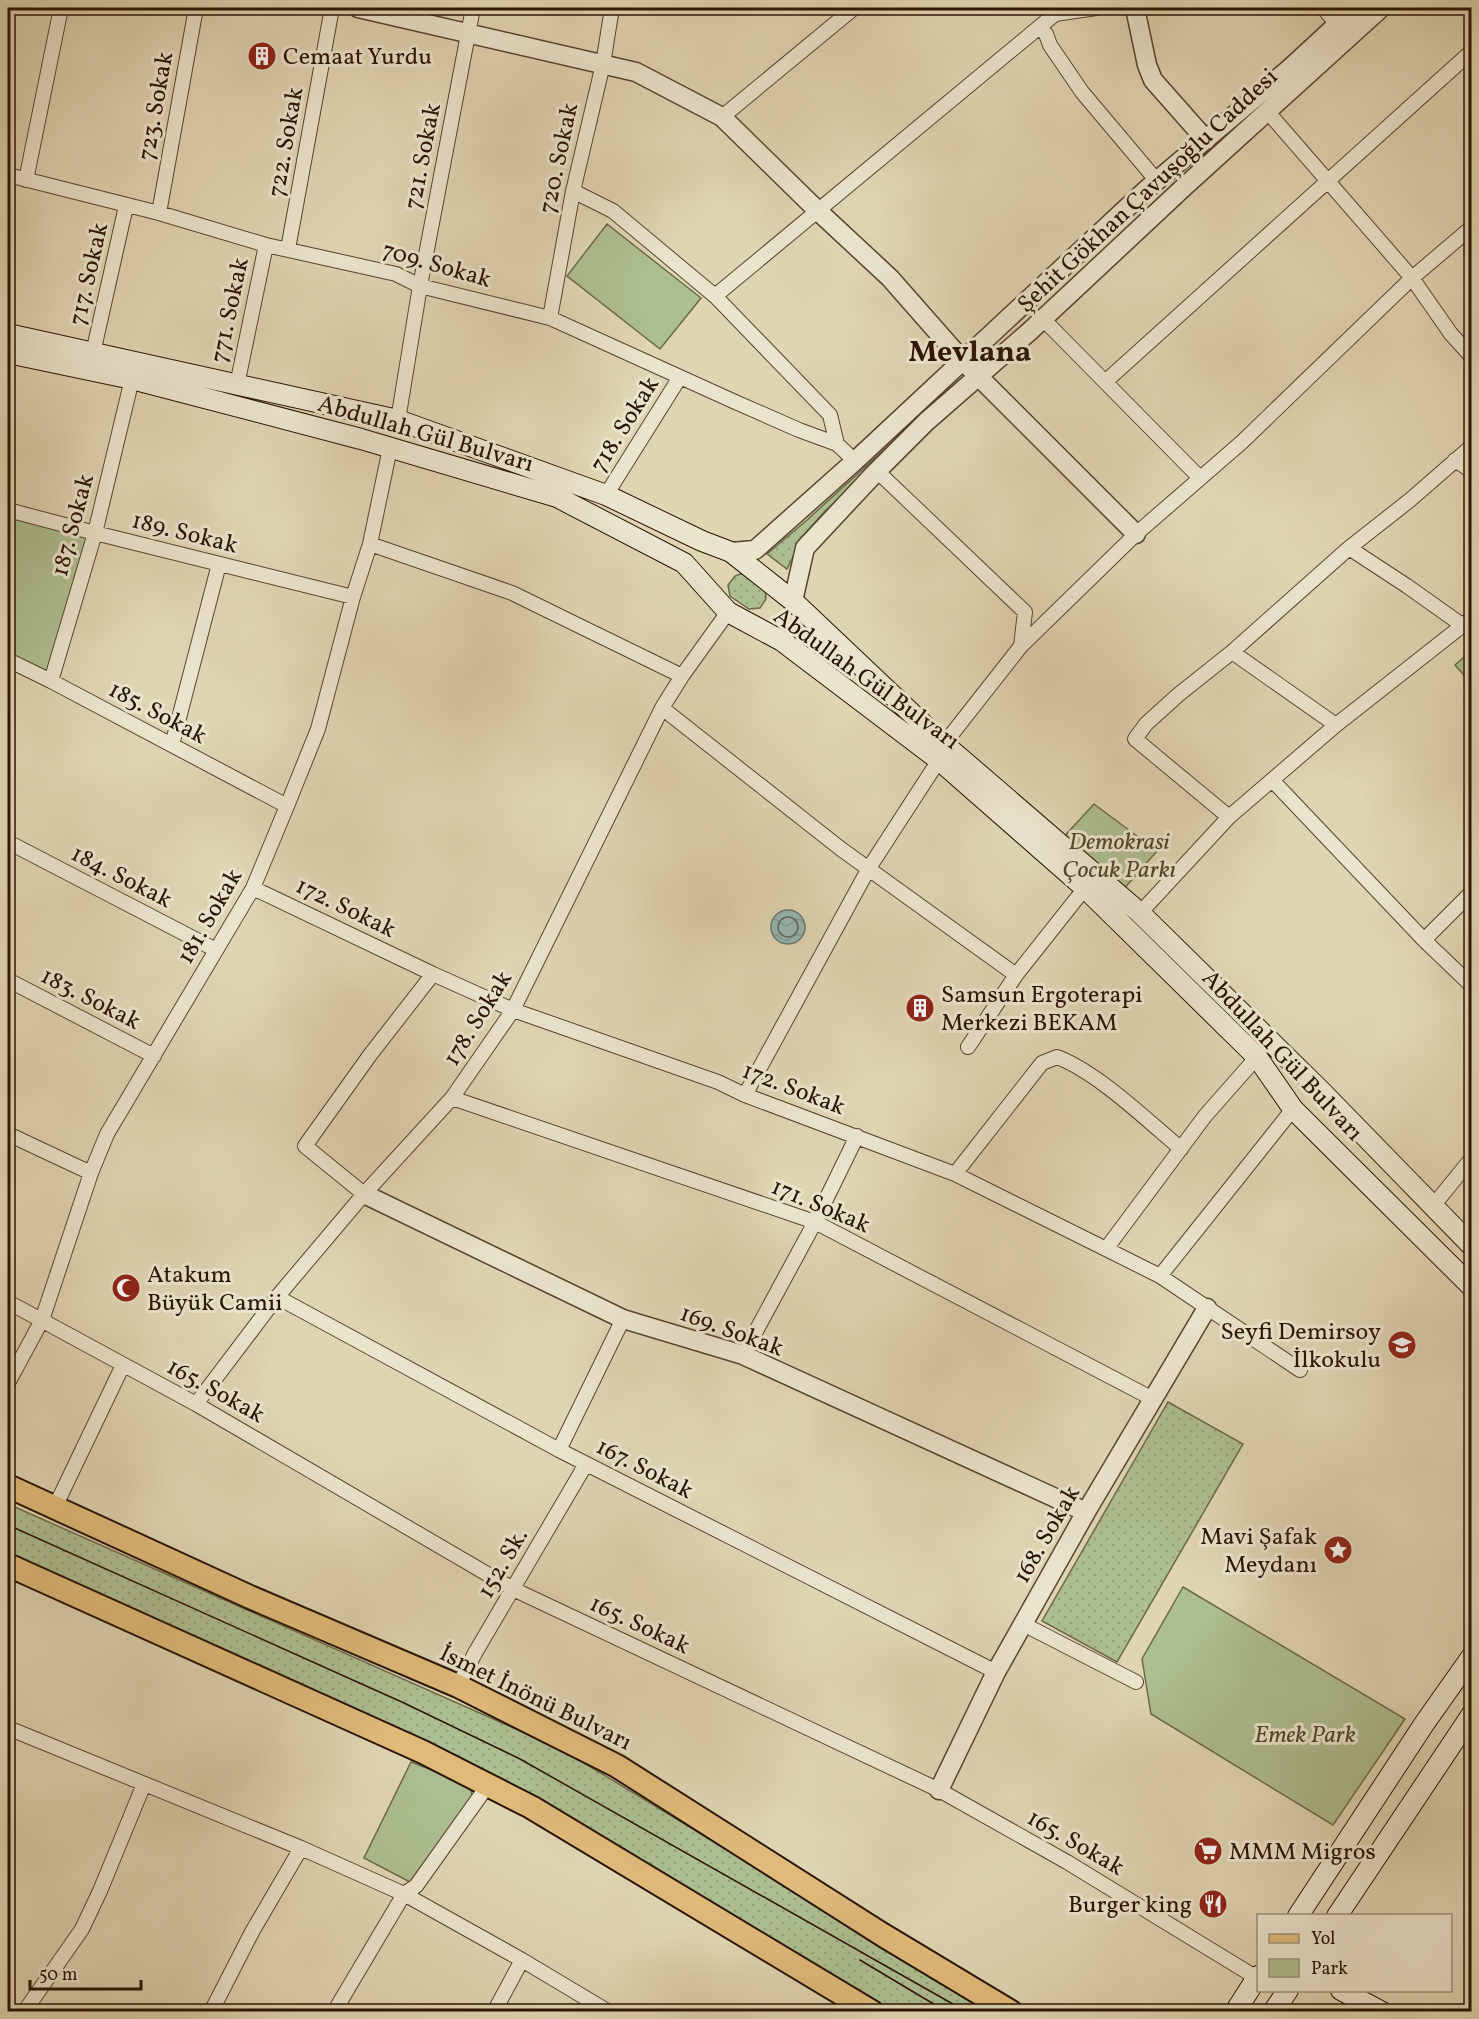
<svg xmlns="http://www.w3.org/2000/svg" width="1479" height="2019" viewBox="0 0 1479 2019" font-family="Vollkorn,serif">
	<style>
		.grass { fill: url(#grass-dots); stroke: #6c694a; stroke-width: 1.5 }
		.green { fill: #adbe90; stroke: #6c694a; stroke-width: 1.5 }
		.water { fill: url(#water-waves); stroke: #6b766d; stroke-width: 1.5 }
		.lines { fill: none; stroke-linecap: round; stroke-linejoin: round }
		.shore { stroke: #60665c; stroke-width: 1.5 }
		.minor-casing { stroke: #57442f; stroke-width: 16 }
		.tertiary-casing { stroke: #57442f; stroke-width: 21 }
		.secondary-casing { stroke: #2a1403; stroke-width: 22 }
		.primary-casing { stroke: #2a1403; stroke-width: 26 }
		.minor { stroke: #eae4cd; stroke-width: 14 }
		.tertiary { stroke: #eae4cd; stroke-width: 18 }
		.secondary { stroke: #eae4cd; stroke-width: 20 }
		.primary { stroke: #e0ba79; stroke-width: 22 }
		.tram { stroke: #2a1403; stroke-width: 1.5 }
		.labels { text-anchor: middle; stroke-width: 6; stroke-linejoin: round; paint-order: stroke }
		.poi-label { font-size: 24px; fill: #2a1403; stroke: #eae4cd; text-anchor: start }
		.street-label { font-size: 24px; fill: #2a1403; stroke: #eae4cd }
		.park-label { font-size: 24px; font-style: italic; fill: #51472d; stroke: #eae4cd }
		.district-label { font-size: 30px; font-weight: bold; fill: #2a1403; stroke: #eae4cd }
	</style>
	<defs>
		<pattern id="grass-dots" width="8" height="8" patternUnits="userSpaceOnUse" patternTransform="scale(1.5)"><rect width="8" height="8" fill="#adbe90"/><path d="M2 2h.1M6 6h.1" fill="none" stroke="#95a27b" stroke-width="1.8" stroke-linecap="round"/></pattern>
		<pattern id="water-waves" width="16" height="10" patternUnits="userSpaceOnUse" patternTransform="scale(1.5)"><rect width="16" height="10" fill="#96b7b4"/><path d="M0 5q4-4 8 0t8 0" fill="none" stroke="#819c99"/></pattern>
	</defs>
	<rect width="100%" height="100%" fill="#dfd5b2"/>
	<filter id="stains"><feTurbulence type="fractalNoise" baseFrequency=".00333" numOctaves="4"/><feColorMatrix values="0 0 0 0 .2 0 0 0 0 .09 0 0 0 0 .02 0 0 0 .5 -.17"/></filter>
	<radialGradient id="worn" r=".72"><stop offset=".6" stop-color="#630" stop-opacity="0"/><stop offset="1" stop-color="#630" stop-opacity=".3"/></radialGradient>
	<path class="grass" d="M966 375 967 379 942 400 824 512 803 536 787 569 767 554 807 520Z
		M740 574H746L765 587 766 599 760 608 749 609 730 596 728 585 735 576Z
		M1168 1402 1243 1444 1117 1662 1042 1621Z
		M8 1504 561 1749 993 2011H892L523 1793 8 1556Z"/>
	<path class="green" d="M607 224 701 298 660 349 567 276Z
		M8 510 95 533 51 681 8 660Z
		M1471 651V683L1455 665Z
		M1094 804 1157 851 1122 891 1061 840Z
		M1183 1587 1405 1719 1333 1825 1151 1714 1142 1659Z
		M411 1762 468 1784 471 1790 472 1796 410 1882 364 1858Z"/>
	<path class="water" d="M771 927a17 17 0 1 1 34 0a17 17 0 1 1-34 0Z"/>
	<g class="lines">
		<path class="shore" d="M778 927a10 10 0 1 1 20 0a10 10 0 1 1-20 0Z"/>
		<g class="minor-casing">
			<path id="minor" d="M1053 8 1055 14 1096 8
				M1323 8 1337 24
				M1039 28 1046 34 1050 45 1082 92 1157 181
				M1267 111 1412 278 1451 334 1472 357
				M722 117 854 8
				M8 175 159 213 266 245 396 274 420 286 550 318 733 401 799 430 837 444
				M26 180 61 8
				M573 191 613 211 715 296 830 415 837 444 855 461
				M159 213 196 8
				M288 249 332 8
				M715 296 1055 14
				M550 318 573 191 603 64 612 8
				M1043 319 1200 478
				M93 353 126 206
				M1105 382 1472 51
				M237 385 266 245
				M398 420 420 286 473 8
				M1455 460 1472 471
				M877 471 1025 612 1021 646 944 744
				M606 495 680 377
				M8 510 95 533 353 597
				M370 544 512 593 682 676
				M1349 548 1407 586 1462 625
				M1021 646 1136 534 1242 442 1412 278 1472 227
				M1232 652 1336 725
				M8 660 51 681 287 806
				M51 681 95 533 132 379
				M662 708 841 849 1016 975
				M172 745 219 564
				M1273 781 1424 940 1472 986
				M1229 817 1135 739 1146 724 1178 695 1232 652 1349 548 1410 500 1472 446
				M8 842 216 950
				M253 888 433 974 513 1010 718 1082 745 1095 955 1174 1106 1249 1160 1276 1300 1370
				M1140 913 1229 817 1336 725 1472 618
				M1424 940 1472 892
				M8 980 154 1056
				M968 1047 1016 975 1085 888
				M745 1095 869 868 939 760
				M452 1098 815 1222 1153 1399
				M8 1134 91 1173
				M955 1174 1042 1063 1057 1057C1097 1072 1147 1120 1181 1149
				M364 1194 305 1146 370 1055 433 974
				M1433 1206 1472 1158
				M1106 1249 1205 1116 1257 1057
				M1160 1276 1293 1109
				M277 1297 559 1450 996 1672
				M8 1302 196 1404 513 1589 939 1790 1067 1862 1257 1978
				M743 1355 815 1222 857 1136
				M8 1383 42 1320 91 1173 107 1134 253 888 287 806 318 729 353 597 370 544 390 448
				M196 1404 277 1297 364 1194 452 1098 513 1010 662 708 682 676 728 612
				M559 1450 623 1319
				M55 1507 123 1365
				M1023 1624 1136 1682
				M458 1686 475 1653 586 1464
				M8 1728 301 1848 404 1894 334 2012
				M488 1785 416 1886 404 1894 522 1960 609 2012
				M24 2012 82 1929 100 1891 144 1784
				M211 2012 252 1932 301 1848
				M494 2012 522 1960"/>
		</g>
		<g class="tertiary-casing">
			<path id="tertiary" d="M358 8 636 72 722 117 818 211 890 278 963 361 1136 534
				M1135 8 1147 65 1153 80 1206 140
				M731 552 755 550 855 461 1147 189 1289 69 1355 8
				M793 601 805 548 877 471 926 422 1030 331 1184 187 1381 8
				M364 1194 623 1319 743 1355 1086 1512
				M939 1790 996 1672 1086 1512 1207 1308"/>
		</g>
		<g class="secondary-casing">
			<path id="secondary" d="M8 334 398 420 606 495 702 541 731 552 793 601 944 744 1140 913 1321 1091 1472 1246
				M8 353 132 379 361 439 557 497 684 563 728 612 782 641 939 760 1085 888 1257 1057 1293 1109 1472 1287
				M1298 1916 1424 1724 1472 1656
				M1337 1916 1472 1714
				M1341 1990 1382 2012
				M1235 2012 1258 1976
				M1273 2012 1288 1990"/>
		</g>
		<g class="primary-casing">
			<path id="primary" d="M8 1486 250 1597 458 1686 617 1766 883 1935 1011 2012
				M8 1565 423 1752 531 1807 872 2012"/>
		</g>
		<use href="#minor" class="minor"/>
		<use href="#tertiary" class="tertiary"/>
		<use href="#secondary" class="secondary"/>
		<use href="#primary" class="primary"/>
		<path class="tram" d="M8 1525 404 1703 520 1759 967 2012
			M860 1960 947 2012"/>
	</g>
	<defs>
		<g id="building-disc" transform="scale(1.5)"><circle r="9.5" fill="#8f2418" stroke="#eae4cd"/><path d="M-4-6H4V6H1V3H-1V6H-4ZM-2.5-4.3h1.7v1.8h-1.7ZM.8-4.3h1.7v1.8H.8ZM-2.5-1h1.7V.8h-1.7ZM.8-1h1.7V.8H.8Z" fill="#fff"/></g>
		<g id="mosque-disc" transform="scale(1.5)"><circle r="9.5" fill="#8f2418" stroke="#eae4cd"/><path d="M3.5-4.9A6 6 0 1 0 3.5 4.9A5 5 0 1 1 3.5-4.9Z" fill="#fff"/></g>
		<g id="school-disc" transform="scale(1.5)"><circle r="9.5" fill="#8f2418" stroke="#eae4cd"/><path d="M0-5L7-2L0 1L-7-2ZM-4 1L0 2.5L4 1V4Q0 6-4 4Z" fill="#fff"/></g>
		<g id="sight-disc" transform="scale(1.5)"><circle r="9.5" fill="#8f2418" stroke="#eae4cd"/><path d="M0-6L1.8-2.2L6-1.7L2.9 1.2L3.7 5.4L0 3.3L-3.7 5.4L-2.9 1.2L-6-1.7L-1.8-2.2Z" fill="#fff"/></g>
		<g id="supermarket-disc" transform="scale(1.5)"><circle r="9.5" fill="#8f2418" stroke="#eae4cd"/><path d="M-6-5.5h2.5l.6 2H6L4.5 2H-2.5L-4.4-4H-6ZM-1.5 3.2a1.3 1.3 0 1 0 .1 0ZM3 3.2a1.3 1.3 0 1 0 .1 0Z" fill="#fff"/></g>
		<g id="restaurant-disc" transform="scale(1.5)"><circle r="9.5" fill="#8f2418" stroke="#eae4cd"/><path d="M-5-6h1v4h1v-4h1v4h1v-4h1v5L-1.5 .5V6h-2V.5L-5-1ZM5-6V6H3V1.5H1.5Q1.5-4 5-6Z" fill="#fff"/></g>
	</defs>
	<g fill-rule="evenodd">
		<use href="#building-disc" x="262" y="56"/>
		<use href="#building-disc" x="920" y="1008"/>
		<use href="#mosque-disc" x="126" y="1288"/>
		<use href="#school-disc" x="1402" y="1345"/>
		<use href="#sight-disc" x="1338" y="1550"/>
		<use href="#supermarket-disc" x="1208" y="1851"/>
		<use href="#restaurant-disc" x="1213" y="1904"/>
	</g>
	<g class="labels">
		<g class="poi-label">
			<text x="283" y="64">Cemaat Yurdu</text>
			<text x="941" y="1002">Samsun Ergoterapi<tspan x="941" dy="28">Merkezi BEKAM</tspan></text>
			<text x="147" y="1282">Atakum<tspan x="147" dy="28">Büyük Camii</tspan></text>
			<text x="1381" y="1339" text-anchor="end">Seyfi Demirsoy<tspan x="1381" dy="28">İlkokulu</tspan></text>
			<text x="1317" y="1544" text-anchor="end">Mavi Şafak<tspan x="1317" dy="28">Meydanı</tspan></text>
			<text x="1229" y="1859">MMM Migros</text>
			<text x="1192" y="1912" text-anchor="end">Burger king</text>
		</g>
		<g class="street-label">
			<text transform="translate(155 106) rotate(-80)" y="8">723. Sokak</text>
			<text transform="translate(285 142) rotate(-80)" y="8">722. Sokak</text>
			<text transform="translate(422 156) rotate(-79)" y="8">721. Sokak</text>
			<text transform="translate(558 158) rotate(-78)" y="8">720. Sokak</text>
			<text transform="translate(1147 190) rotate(-43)" y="8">Şehit Gökhan Çavuşoğlu Caddesi</text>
			<text transform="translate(437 264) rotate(16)" y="8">709. Sokak</text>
			<text transform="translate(88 274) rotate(-77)" y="8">717. Sokak</text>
			<text transform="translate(229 310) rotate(-78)" y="8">771. Sokak</text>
			<text transform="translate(624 424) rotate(-58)" y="8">718. Sokak</text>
			<text transform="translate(426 433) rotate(16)" y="8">Abdullah Gül Bulvarı</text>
			<text transform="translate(72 525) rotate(-75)" y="8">187. Sokak</text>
			<text transform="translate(185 532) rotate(14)" y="8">189. Sokak</text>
			<text transform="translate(867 678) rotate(36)" y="8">Abdullah Gül Bulvarı</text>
			<text transform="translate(158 712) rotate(28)" y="8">185. Sokak</text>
			<text transform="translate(122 876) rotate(27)" y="8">184. Sokak</text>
			<text transform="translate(346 907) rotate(26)" y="8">172. Sokak</text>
			<text transform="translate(209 916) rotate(-60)" y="8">181. Sokak</text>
			<text transform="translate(91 998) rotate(27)" y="8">183. Sokak</text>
			<text transform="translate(477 1018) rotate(-58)" y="8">178. Sokak</text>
			<text transform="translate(1283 1055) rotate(47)" y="8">Abdullah Gül Bulvarı</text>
			<text transform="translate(794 1088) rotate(21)" y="8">172. Sokak</text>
			<text transform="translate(821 1205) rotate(23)" y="8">171. Sokak</text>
			<text transform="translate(732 1330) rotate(20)" y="8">169. Sokak</text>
			<text transform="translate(216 1390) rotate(29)" y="8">165. Sokak</text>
			<text transform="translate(645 1468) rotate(27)" y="8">167. Sokak</text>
			<text transform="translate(1046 1534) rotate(-60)" y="8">168. Sokak</text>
			<text transform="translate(502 1563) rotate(-60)" y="8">152. Sk.</text>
			<text transform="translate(640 1624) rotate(25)" y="8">165. Sokak</text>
			<text transform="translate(536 1697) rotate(26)" y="8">İsmet İnönü Bulvarı</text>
			<text transform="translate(1076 1842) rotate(30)" y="8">165. Sokak</text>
		</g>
		<g class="park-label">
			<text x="1119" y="849">Demokrasi<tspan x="1119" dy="28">Çocuk Parkı</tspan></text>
			<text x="1305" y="1742">Emek Park</text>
		</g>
		<g class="district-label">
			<text x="970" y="361">Mevlana</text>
		</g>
	</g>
	<rect width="1479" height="2019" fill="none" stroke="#dfd5b2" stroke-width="30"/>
	<rect x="9" y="9" width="1461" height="2001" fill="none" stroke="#2a1403" stroke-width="3"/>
	<rect x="15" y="15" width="1449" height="1989" fill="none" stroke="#2a1403" stroke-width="1.5"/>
	<rect x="1257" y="1914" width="195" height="78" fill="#eae4cd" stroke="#9d917c" stroke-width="1.5"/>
	<rect x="1269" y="1934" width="30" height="9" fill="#e0ba79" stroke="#9d917c" stroke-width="1.5"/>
	<text x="1311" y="1944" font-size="18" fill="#2a1403">Yol</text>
	<rect x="1269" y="1959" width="30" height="18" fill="#adbe90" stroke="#9d917c" stroke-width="1.5"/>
	<text x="1311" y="1974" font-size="18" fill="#2a1403">Park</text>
	<path d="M30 1980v9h111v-9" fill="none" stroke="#2a1403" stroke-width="3"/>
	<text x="39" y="1980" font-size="18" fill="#2a1403" stroke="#eae4cd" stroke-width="4.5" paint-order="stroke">50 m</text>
	<rect width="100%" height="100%" filter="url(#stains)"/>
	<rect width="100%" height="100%" fill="url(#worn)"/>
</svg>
